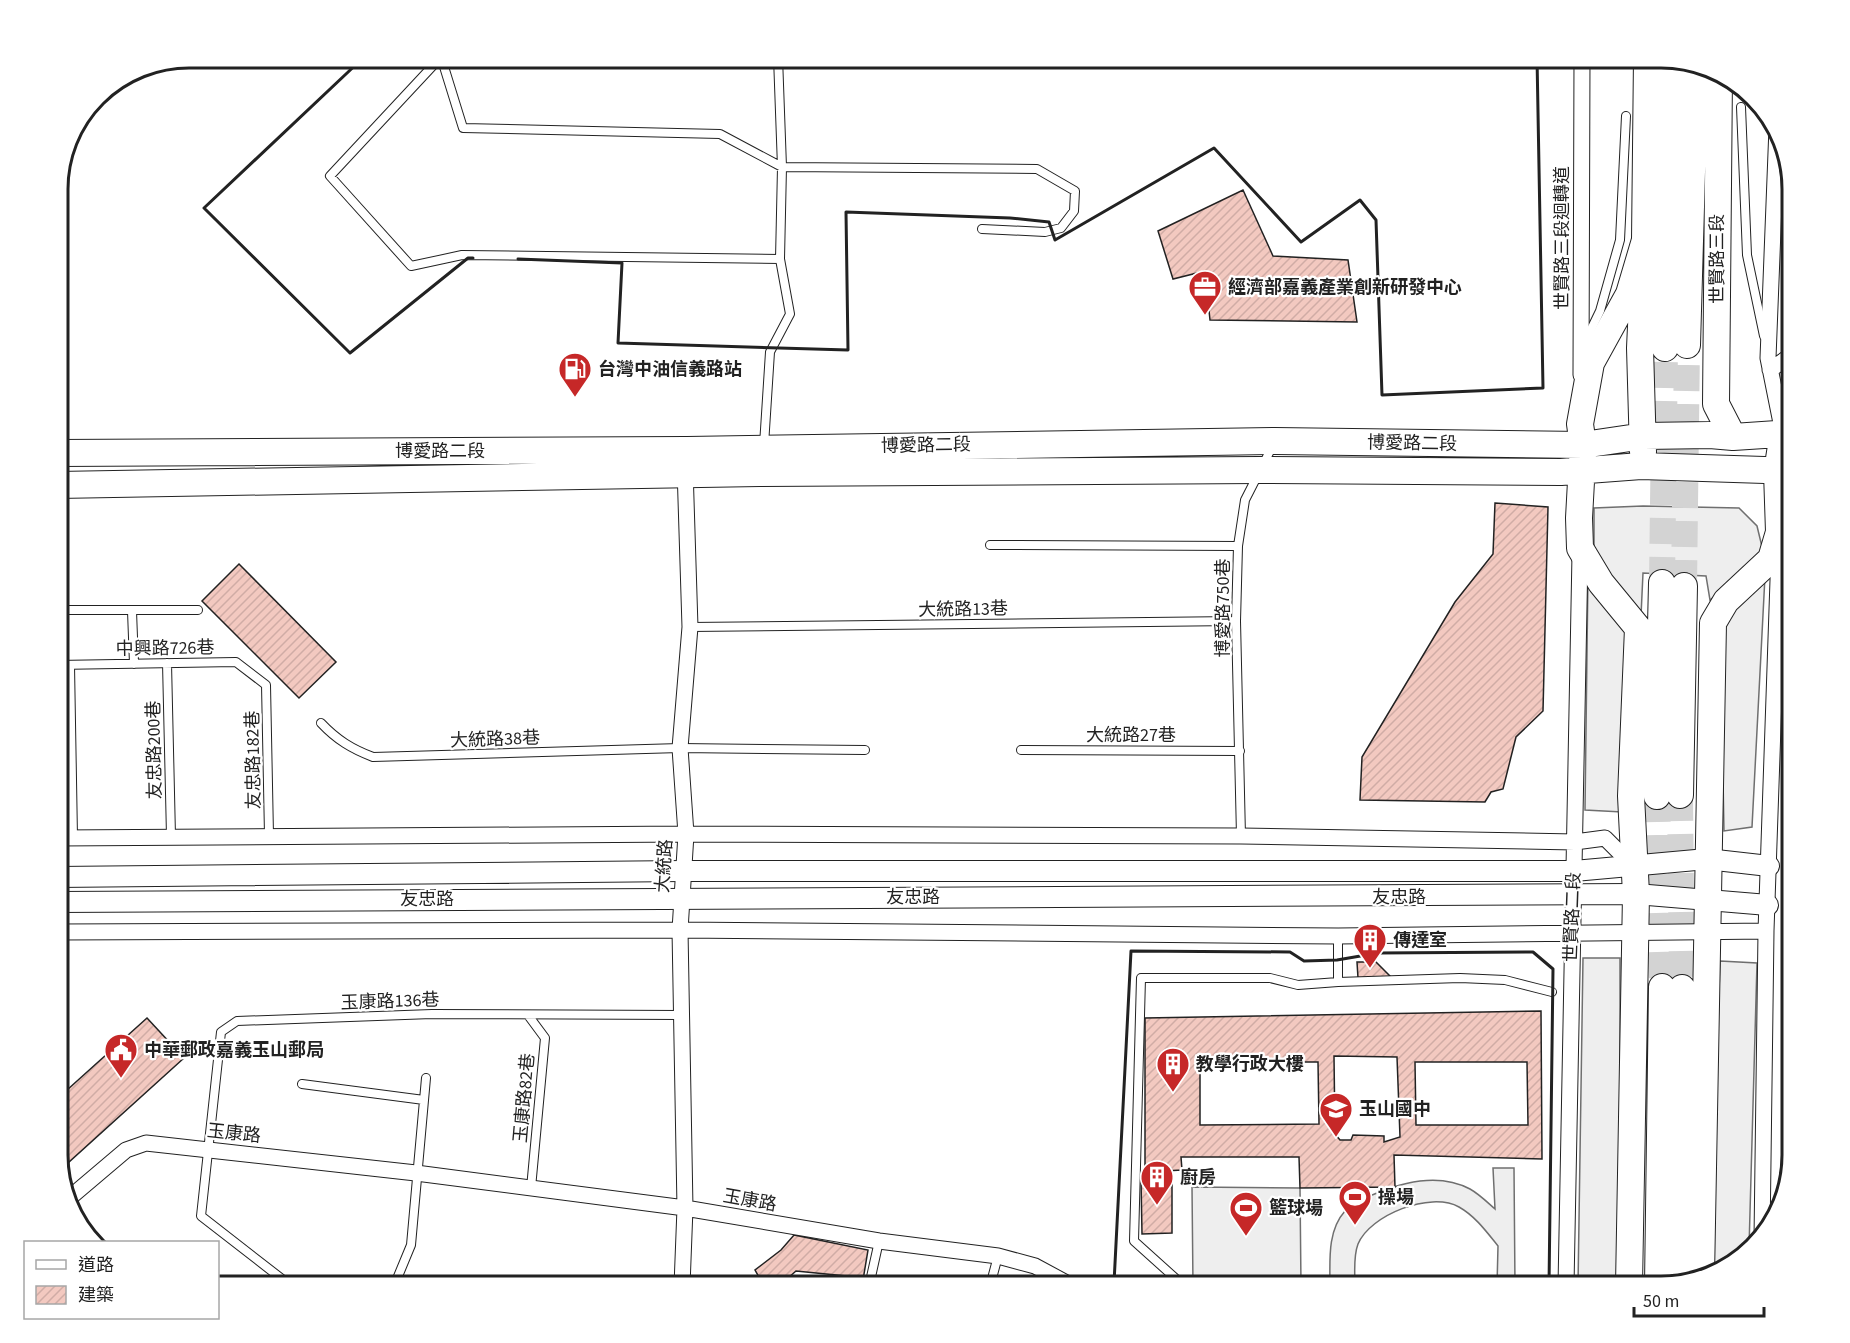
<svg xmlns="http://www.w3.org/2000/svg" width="1850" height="1343" viewBox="0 0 1850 1343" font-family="'Source Sans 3','Noto Sans TC',sans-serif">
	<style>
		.grass { fill: #eee; stroke: #6f6f6f; stroke-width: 1.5 }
		.building { fill: url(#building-hatch); stroke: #222; stroke-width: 1.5; fill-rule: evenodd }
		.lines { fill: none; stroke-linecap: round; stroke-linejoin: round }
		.primary-tunnel { stroke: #d3d3d3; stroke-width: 26; stroke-dasharray: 26 13; stroke-linecap: butt }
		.service-casing { stroke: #222; stroke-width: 10 }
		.minor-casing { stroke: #222; stroke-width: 17 }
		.tertiary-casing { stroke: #222; stroke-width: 22 }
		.primary-casing { stroke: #222; stroke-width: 28 }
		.service { stroke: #fff; stroke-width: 8 }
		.minor { stroke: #fff; stroke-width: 15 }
		.tertiary { stroke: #fff; stroke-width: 20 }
		.primary { stroke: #fff; stroke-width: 26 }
		.wall { stroke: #222; stroke-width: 3 }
		.labels { text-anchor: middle; stroke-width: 4.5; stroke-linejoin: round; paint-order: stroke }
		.street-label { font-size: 18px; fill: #222; stroke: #fff }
		.poi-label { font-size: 18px; font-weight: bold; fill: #222; stroke: #fff; text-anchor: start }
		.rim { fill: none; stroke: #222; stroke-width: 3 }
	</style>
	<defs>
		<pattern id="building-hatch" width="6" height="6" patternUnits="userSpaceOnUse" patternTransform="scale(1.5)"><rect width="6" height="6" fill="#f3c9c0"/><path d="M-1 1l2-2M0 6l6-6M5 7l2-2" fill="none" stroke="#d0aca5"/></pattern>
	</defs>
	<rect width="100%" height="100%" fill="#fff"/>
	<path class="grass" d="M1643 506 1739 508 1757 526 1764 555 1710 600 1706 576 1643 573 1641 616 1594 556V508Z
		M1588 573 1631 630 1622 812 1585 810Z
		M1765 576 1752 827 1724 831 1720 623Z
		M1583 958H1620V1286H1578Z
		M1720 961 1757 963 1749 1248 1720 1272 1710 1275Z
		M1493 1168H1514L1515 1286H1497L1498 1246C1486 1231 1475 1216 1459 1207 1430 1191 1370 1215 1358 1244 1353 1257 1355 1273 1355 1286H1330C1330 1261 1327 1231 1345 1211 1352 1203 1367 1197 1377 1193 1406 1181 1440 1173 1470 1189 1479 1194 1487 1202 1495 1209Z
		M1192 1187 1300 1188 1301 1286H1193Z"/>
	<path class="building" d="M1243 190 1273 256 1348 260 1357 322 1210 320 1205 271 1173 279 1158 231Z
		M1495 503 1548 507 1543 711 1516 737 1503 789 1491 792 1485 802 1360 800 1362 757 1455 602 1493 554Z
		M239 564 336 662 299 698 202 601Z
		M1357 962H1376L1391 977 1358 978Z
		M1541 1011 1542 1159 1394 1155 1395 1187 1300 1188 1299 1157H1181L1182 1170 1145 1172V1018ZM1334 1056 1397 1057 1400 1137 1384 1142V1136L1353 1135 1351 1140H1340L1335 1134ZM1200 1062H1318L1319 1124 1200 1125ZM1415 1062H1527L1528 1125H1416Z
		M147 1018 184 1058 59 1171 57 1099Z
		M1172 1177V1233L1142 1234 1141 1179Z
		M794 1235 868 1250 862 1286 846 1284V1276L796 1271 788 1278 794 1286H764L755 1270 781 1250Z"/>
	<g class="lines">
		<path class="primary-tunnel" d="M1662 583 1665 348
			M1684 586 1687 345
			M1680 795 1682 988
			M1657 796 1662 987"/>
		<g class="service-casing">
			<path id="service" d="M441 57 463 128 720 134 782 167 1037 169 1075 191 1074 211 1061 228 1045 232 982 229
				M441 57 330 176 411 266 462 255 780 259
				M1741 107 1747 255 1764 336
				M1585 342 1600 311 1620 240 1626 116
				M764 445 770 352 790 314 780 259 782 167 778 57
				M990 545 1238 546
				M57 610H198
				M132 611 134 664
				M690 627 1236 621
				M167 663 171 836
				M57 665 236 662 266 685 269 835
				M70 665 73 837
				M321 723C337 740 352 749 373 757L680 748 865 750
				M1021 750 1240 751
				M1241 836 1236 621 1238 546 1245 500 1273 445
				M1338 936V982L1460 978 1505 980 1552 992
				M528 1015 545 1038 531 1188
				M302 1084 424 1100
				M291 1286 201 1216 221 1032 237 1021 432 1014 681 1015
				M394 1286 411 1245 426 1078
				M869 1286 879 1241
				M990 1286 998 1256
				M1184 1286 1134 1241 1141 978H1270L1298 985 1338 982"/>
		</g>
		<g class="minor-casing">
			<path id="minor" d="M1777 127 1768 358 1783 433
				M1770 370 1793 354
				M1581 375 1582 57
				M57 838 686 834 1241 836 1575 842 1605 838 1633 866
				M57 932 680 930 1338 936 1766 931
				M67 1200 126 1150 146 1143 416 1173 685 1208 879 1241 998 1256 1035 1266 1072 1286
				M1762 1238 1766 931 1779 551
				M682 1286 685 1208 680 930 686 834 680 748 690 627 685 468
				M1566 1286 1580 554"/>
		</g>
		<g class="tertiary-casing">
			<path id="tertiary" d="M57 877 683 871H1574L1707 859 1769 866
				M57 902 1636 894 1768 905"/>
		</g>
		<g class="primary-casing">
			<path id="primary" d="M1719 76 1716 404 1733 437
				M1687 345 1695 68
				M1665 348 1671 60
				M1643 452 1640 348 1645 240 1647 57
				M57 453 687 450 1275 441 1583 445 1644 436 1710 435 1733 437 1793 433
				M57 485 760 473 1260 470 1561 472 1641 466 1793 471
				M1680 795 1684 586
				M1657 796 1662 583
				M1701 1277 1713 623 1726 601 1771 559 1779 532 1777 472 1783 433
				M1678 1282 1682 988
				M1629 1286 1636 894 1631 796 1638 628 1601 583 1580 548 1579 518 1583 445 1580 424 1591 363 1629 294 1645 240
				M1658 1286 1662 987"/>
		</g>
		<use href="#service" class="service"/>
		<use href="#minor" class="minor"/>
		<use href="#tertiary" class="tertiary"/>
		<use href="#primary" class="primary"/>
		<path class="wall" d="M364 57 204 208 350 353 468 258H473
			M518 259 622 263 618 343 848 350 846 212 1010 218 1049 222 1055 240 1214 148 1301 242 1360 200 1376 220 1382 395 1543 388 1537 57
			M1117 1286 1114 1283 1131 951 1290 952 1304 961 1337 960 1378 953 1533 952 1553 969 1549 1286"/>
	</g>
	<defs>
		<g id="office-pin" transform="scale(1.725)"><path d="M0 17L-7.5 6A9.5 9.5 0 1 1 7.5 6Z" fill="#c62828" stroke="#fff"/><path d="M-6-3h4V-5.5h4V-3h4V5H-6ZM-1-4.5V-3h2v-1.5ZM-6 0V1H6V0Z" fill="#fff"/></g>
		<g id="fuel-pin" transform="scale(1.725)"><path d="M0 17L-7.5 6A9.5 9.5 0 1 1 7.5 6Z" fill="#c62828" stroke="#fff"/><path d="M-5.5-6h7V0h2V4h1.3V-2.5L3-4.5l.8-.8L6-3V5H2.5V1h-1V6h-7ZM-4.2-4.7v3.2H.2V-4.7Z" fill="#fff"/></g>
		<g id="building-pin" transform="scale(1.725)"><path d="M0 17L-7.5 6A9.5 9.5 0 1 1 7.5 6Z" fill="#c62828" stroke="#fff"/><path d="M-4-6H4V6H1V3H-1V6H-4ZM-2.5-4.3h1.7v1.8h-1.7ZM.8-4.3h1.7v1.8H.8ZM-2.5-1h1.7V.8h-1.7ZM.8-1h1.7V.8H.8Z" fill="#fff"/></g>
		<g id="civic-pin" transform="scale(1.725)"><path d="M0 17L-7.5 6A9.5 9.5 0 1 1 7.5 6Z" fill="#c62828" stroke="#fff"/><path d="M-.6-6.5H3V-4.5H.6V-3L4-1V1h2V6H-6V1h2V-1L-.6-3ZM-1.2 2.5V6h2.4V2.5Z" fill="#fff"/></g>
		<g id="school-pin" transform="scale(1.725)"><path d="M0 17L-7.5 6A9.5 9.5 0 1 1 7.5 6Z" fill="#c62828" stroke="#fff"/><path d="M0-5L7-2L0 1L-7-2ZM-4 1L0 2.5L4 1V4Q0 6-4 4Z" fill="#fff"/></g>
		<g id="stadium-pin" transform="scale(1.725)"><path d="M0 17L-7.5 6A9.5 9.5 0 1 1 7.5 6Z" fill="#c62828" stroke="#fff"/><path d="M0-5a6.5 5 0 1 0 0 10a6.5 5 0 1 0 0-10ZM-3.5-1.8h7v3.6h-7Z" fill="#fff"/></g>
	</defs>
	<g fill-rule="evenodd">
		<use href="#office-pin" x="1205" y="287"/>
		<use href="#fuel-pin" x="575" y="369"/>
		<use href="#building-pin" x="1370" y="940"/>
		<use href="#civic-pin" x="121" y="1050"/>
		<use href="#building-pin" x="1173" y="1064"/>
		<use href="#school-pin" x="1336" y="1109"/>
		<use href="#building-pin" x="1157" y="1177"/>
		<use href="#stadium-pin" x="1355" y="1197"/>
		<use href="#stadium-pin" x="1246" y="1208"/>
	</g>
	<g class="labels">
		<g class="street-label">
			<text transform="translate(1562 238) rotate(-90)" y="6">世賢路三段迴轉道</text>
			<text transform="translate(1717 259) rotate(-90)" y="6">世賢路三段</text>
			<text transform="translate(1412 443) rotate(1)" y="6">博愛路二段</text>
			<text transform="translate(926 445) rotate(-1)" y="6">博愛路二段</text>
			<text x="440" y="457">博愛路二段</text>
			<text transform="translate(1223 608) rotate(-90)" y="6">博愛路750巷</text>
			<text transform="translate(963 609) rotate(-1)" y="6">大統路13巷</text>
			<text transform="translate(165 648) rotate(-1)" y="6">中興路726巷</text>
			<text x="1131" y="741">大統路27巷</text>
			<text transform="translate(495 739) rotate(-2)" y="6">大統路38巷</text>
			<text transform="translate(154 750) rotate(-91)" y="6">友忠路200巷</text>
			<text transform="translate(253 760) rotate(-91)" y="6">友忠路182巷</text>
			<text transform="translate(664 866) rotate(-86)" y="6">大統路</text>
			<text x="913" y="903">友忠路</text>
			<text x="1399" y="903">友忠路</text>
			<text x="427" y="905">友忠路</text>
			<text transform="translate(1572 917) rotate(-88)" y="6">世賢路二段</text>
			<text transform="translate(390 1001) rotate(-2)" y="6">玉康路136巷</text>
			<text transform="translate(524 1098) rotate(-85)" y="6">玉康路82巷</text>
			<text transform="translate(234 1133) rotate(6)" y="6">玉康路</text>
			<text transform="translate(750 1200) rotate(10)" y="6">玉康路</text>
		</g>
		<g class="poi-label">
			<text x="1228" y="293">經濟部嘉義產業創新研發中心</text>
			<text x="598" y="375">台灣中油信義路站</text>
			<text x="1393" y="946">傳達室</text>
			<text x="144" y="1056">中華郵政嘉義玉山郵局</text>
			<text x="1196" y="1070">教學行政大樓</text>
			<text x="1359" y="1115">玉山國中</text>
			<text x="1180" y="1183">廚房</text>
			<text x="1378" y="1203">操場</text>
			<text x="1269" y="1214">籃球場</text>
		</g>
	</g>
	<path d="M0 0H1850V1343H0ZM189 68H1661A121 121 0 0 1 1782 189V1155A121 121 0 0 1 1661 1276H189A121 121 0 0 1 68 1155V189A121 121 0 0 1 189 68Z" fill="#fff" fill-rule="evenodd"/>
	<path class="rim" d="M189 68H1661A121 121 0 0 1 1782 189V1155A121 121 0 0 1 1661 1276H189A121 121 0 0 1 68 1155V189A121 121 0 0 1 189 68Z"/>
	<rect x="24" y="1241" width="195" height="78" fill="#ffffff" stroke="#a7a7a7" stroke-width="1.5"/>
	<rect x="36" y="1260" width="30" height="9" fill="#ffffff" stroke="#a7a7a7" stroke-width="1.5"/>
	<text x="78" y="1271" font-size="18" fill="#222222">道路</text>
	<rect x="36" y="1286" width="30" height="18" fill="url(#building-hatch)" stroke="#a7a7a7" stroke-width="1.5"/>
	<text x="78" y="1301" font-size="18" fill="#222222">建築</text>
	<path d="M1634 1307v9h130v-9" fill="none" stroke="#222222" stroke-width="3"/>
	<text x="1643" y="1307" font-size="18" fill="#222222" stroke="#ffffff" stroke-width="4.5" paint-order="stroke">50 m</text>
</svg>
